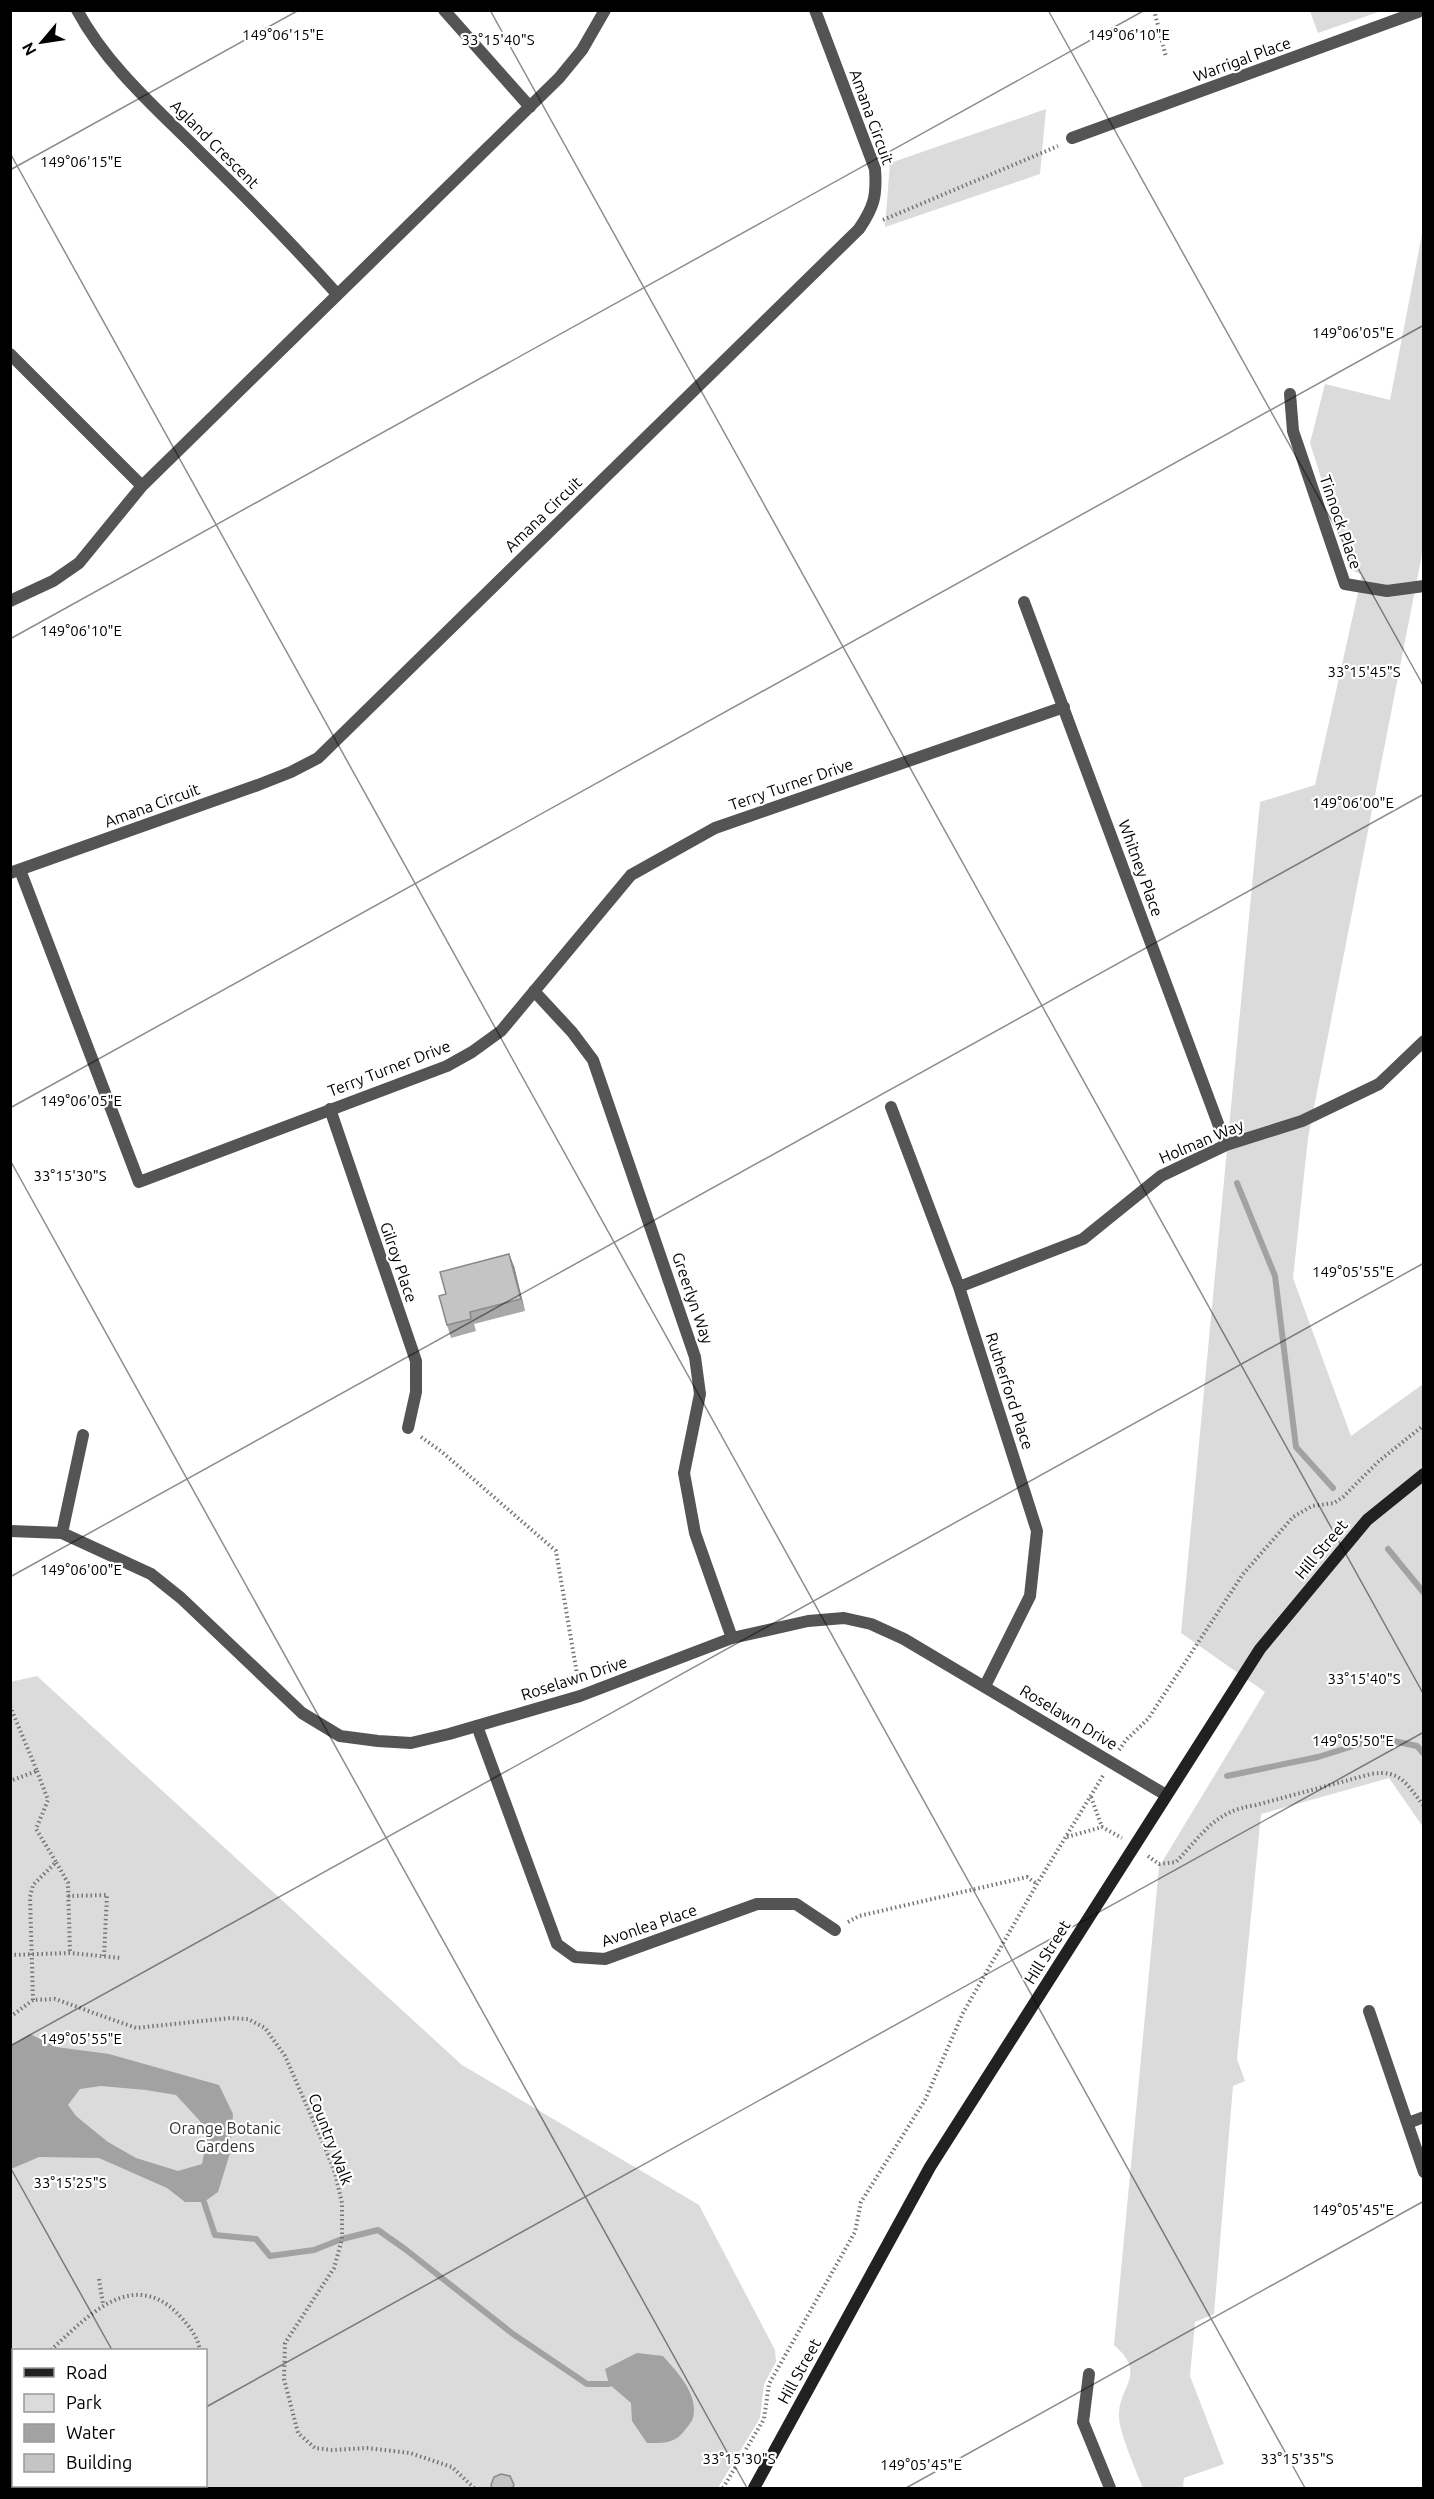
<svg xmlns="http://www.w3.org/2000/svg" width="1434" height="2499" viewBox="0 0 1434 2499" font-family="Ubuntu,sans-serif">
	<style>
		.green { fill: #dbdbdb; fill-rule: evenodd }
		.water { fill: #a2a2a2; fill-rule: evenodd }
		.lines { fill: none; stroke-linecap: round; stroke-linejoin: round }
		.stream { stroke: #a2a2a2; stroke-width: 6 }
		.path { stroke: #767676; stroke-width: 4; stroke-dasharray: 1.5 3; stroke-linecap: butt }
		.minor { stroke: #545454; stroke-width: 12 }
		.tertiary { stroke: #545454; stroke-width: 12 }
		.secondary { stroke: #212121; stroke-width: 12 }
		.wall { fill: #a9a9a9 }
		.shaded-wall { fill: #898989 }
		.building { fill: #c4c4c4; stroke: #898989; stroke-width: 1.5 }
		.ticks { fill: none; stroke: #000; stroke-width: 1.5; stroke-opacity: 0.45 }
		.labels { text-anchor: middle; stroke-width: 4.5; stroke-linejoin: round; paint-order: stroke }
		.street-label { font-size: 16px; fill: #000; stroke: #fff }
		.park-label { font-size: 16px; fill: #323232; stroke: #fff }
		.ticks-label { font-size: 15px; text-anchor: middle; fill: #000; stroke: #fff; stroke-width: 4.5; stroke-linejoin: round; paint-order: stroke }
	</style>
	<rect width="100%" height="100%" fill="#fff"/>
	<path class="green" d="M1310 11H1381L1318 33Z
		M1046 109 1040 174 885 227 890 163Z
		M1423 229V549L1308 1138 1293 1278 1351 1436 1423 1384V1827L1389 1778 1261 1814 1237 2059 1245 2081 1233 2086 1214 2314 1195 2322 1190 2376 1224 2464 1184 2478 1183 2488H1143C1137 2473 1119 2432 1119 2417 1117 2387 1149 2375 1114 2345L1159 1867 1265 1692 1181 1633 1260 802 1315 785 1362 575 1350 569 1310 443 1325 384 1390 400Z
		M37 1676 462 2065 699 2205 775 2350 776 2362 764 2384 760 2418 718 2488H11L10 1682ZM14 2350H206V2486H14Z"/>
	<path class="water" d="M30 2034 56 2047 109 2054 219 2085 233 2114 230 2153 218 2192 204 2202H185L167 2188 99 2158 39 2157 11 2169V2046ZM101 2086 146 2090 176 2095 200 2121 206 2143 202 2164 178 2171 136 2158 108 2142 76 2116 68 2105 80 2089Z
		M637 2353 663 2356C677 2372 699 2394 693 2418 692 2422 687 2427 685 2430 675 2444 663 2443 647 2443L632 2421 631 2403 609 2384 605 2369Z"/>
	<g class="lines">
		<path class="stream" d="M1237 1183 1275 1276 1296 1447 1333 1488
			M1388 1549 1424 1593
			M1227 1776 1318 1757 1379 1738 1417 1746 1424 1754
			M204 2202 215 2235 256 2239 270 2256 314 2250 342 2239 378 2230 405 2249 513 2334 587 2384H609"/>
		<path class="path" d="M1154 10 1166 57
			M883 220 1058 146
			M421 1437 442 1452 556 1551 578 1680
			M10 1706 37 1771 10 1781
			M1119 1750 1126 1740 1148 1719 1243 1574 1293 1517 1312 1506 1334 1503 1343 1497 1379 1461 1424 1425
			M37 1771 48 1800 36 1829 56 1862
			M1091 1797 1102 1827
			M1067 1837 1102 1827 1122 1838
			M1148 1856 1159 1864 1176 1862C1203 1834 1214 1811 1256 1805L1371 1774C1401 1769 1407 1785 1424 1806
			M68 1896 107 1895 104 1956
			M848 1922 859 1916 1027 1877 1037 1884
			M10 1955 70 1953 121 1958
			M33 2000 30 1897 33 1885 56 1862 68 1883 70 1953
			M10 2017 33 2000 55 1999 136 2028 230 2018 248 2019 265 2028 285 2056 323 2143 335 2173 342 2203V2239L334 2268 285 2343 284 2379 298 2433 315 2448 332 2450 367 2448 410 2453 452 2467 474 2488
			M99 2279 103 2304
			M51 2350C85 2319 130 2268 176 2312 186 2322 198 2336 200 2350
			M10 2403 14 2387
			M204 2486 205 2488
			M723 2488 764 2419 769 2384 855 2232 861 2202 925 2100 963 2013 1037 1884 1104 1774"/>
		<path class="minor" d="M77 10C107 66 156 108 200 152 247 198 293 245 337 294
			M444 10 530 107
			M1072 138 1423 10
			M10 354 142 486
			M1290 394 1293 431 1345 584 1387 591 1424 586
			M10 601 53 581 79 563 142 486 559 78 582 50 605 10
			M1024 602 1226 1145
			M20 870 139 1182 447 1066 472 1052 501 1031 631 875 715 828 1064 707
			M10 873 258 785 291 772 318 758 859 229C874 207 877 196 875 169L815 10
			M534 991 572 1032 593 1060 695 1357 700 1394 684 1473 695 1533 732 1638
			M891 1107 959 1287 1037 1531 1030 1596 985 1686
			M330 1109 416 1361V1392L408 1428
			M959 1287 1083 1239 1161 1176 1226 1145 1302 1121 1379 1084 1424 1041
			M62 1533 83 1435
			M477 1726 557 1944 575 1957 605 1959 757 1904H796L835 1930
			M1369 2011 1424 2172
			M1408 2123 1424 2117
			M1089 2374 1083 2422 1110 2488"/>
		<path class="tertiary" d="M10 1531 62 1533 151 1574 181 1598 302 1713 340 1736 378 1741 411 1743 449 1734 580 1696 732 1638 808 1621 844 1618 871 1624 904 1639 1166 1795"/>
		<path class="secondary" d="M754 2488 930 2167 1260 1649 1367 1520 1424 1474"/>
	</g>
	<path class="wall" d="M514 1266 525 1311 474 1324 476 1331 451 1338 447 1325 446 1294Z"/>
	<path class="shaded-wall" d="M509 1254 514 1266 525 1311 521 1299Z"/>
	<path class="building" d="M509 1254 521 1299 470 1312 471 1319 447 1325 439 1296 446 1294 440 1272Z
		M501 2474 510 2476 514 2485 512 2488H492L491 2485 494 2477Z"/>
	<path class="ticks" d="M490 10 1424 1695M1048 10 1424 687M10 153 1305 2488M10 170 299 10M10 639 1145 10M10 1108 1424 325M10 1160 747 2488M10 1577 1424 794M10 2046 1424 1263M10 2167 112 2350M206 2407 1424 1732M187 2486 189 2488M59 2488 65 2486M906 2488 1424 2201"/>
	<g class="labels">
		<g class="street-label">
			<text transform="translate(1242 59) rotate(-20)" y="6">Warrigal Place</text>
			<text transform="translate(872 117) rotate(70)" y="6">Amana Circuit</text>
			<text transform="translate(215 144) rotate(45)" y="6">Agland Crescent</text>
			<text transform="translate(543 514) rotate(-44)" y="6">Amana Circuit</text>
			<text transform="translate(1341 522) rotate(71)" y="6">Tinnock Place</text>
			<text transform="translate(791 784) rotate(-19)" y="6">Terry Turner Drive</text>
			<text transform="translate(152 805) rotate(-20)" y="6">Amana Circuit</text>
			<text transform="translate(1141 868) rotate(70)" y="6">Whitney Place</text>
			<text transform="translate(389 1068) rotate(-21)" y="6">Terry Turner Drive</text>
			<text transform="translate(1201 1141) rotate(-23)" y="6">Holman Way</text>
			<text transform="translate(399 1262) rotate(71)" y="6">Gilroy Place</text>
			<text transform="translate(693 1298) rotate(71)" y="6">Greerlyn Way</text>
			<text transform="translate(1010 1391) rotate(72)" y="6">Rutherford Place</text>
			<text transform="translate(1321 1549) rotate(-50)" y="6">Hill Street</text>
			<text transform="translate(574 1678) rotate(-18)" y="6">Roselawn Drive</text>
			<text transform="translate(1069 1717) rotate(31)" y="6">Roselawn Drive</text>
			<text transform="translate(649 1925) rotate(-19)" y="6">Avonlea Place</text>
			<text transform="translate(1047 1952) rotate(-58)" y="6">Hill Street</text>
			<text transform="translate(331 2139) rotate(69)" y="6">Country Walk</text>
			<text transform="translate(799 2371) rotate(-61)" y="6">Hill Street</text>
		</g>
		<g class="park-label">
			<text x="225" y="2134">Orange Botanic<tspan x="225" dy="18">Gardens</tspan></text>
		</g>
	</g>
	<g class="ticks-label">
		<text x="283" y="40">149°06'15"E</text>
		<text x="1129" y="40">149°06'10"E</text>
		<text x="498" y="45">33°15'40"S</text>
		<text x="81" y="167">149°06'15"E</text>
		<text x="1353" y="338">149°06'05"E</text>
		<text x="81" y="636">149°06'10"E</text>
		<text x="1364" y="677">33°15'45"S</text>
		<text x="1353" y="808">149°06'00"E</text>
		<text x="81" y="1106">149°06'05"E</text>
		<text x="70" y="1181">33°15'30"S</text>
		<text x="1353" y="1277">149°05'55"E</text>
		<text x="81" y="1575">149°06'00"E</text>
		<text x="1364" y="1684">33°15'40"S</text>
		<text x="1353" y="1746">149°05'50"E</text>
		<text x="81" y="2044">149°05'55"E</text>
		<text x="70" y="2188">33°15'25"S</text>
		<text x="1353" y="2215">149°05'45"E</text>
		<text x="739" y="2464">33°15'30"S</text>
		<text x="1297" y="2464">33°15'35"S</text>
		<text x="921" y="2470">149°05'45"E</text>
	</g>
	<rect width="1434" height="2499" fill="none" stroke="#000000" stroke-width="24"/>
	<rect x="12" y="2349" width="195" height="138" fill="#ffffff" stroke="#999999" stroke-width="1.5"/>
	<rect x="24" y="2368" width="30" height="9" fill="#212121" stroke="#999999" stroke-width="1.5"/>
	<text x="66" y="2379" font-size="18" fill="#000000">Road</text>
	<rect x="24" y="2394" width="30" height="18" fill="#dbdbdb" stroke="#999999" stroke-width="1.5"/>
	<text x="66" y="2409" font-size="18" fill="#000000">Park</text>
	<rect x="24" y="2424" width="30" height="18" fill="#a2a2a2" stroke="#999999" stroke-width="1.5"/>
	<text x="66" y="2439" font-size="18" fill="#000000">Water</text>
	<rect x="24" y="2454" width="30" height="18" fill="#c4c4c4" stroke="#999999" stroke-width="1.5"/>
	<text x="66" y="2469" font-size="18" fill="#000000">Building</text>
	<g transform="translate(42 42) rotate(241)" stroke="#ffffff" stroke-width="4.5" paint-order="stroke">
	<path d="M0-4.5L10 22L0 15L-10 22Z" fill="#000000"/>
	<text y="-9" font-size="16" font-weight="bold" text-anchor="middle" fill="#000000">N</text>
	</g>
</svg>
